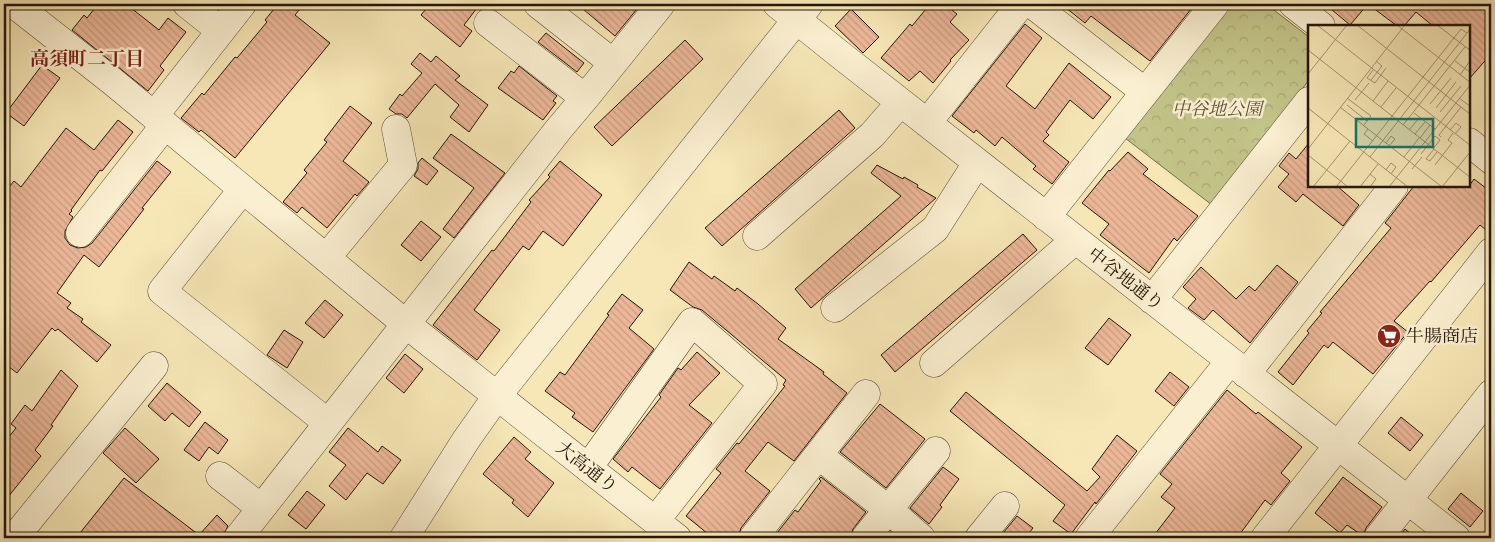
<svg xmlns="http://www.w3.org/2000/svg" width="1495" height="542" viewBox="0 0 1495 542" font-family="'Libre Caslon Text','Noto Serif JP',serif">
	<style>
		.forest { fill: url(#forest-crowns); stroke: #746d48 }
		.building { fill: url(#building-back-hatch); stroke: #241608 }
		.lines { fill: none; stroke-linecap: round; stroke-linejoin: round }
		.minor-casing { stroke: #594a34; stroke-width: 29 }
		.minor { stroke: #faefd0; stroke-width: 28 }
		.labels { text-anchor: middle; stroke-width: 5; stroke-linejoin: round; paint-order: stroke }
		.park-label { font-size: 18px; font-style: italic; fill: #5c5335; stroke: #faefd0 }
		.street-label { font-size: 18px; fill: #241608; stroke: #faefd0 }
		.poi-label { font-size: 18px; fill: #241608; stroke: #faefd0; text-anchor: start }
		.neighbourhood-label { font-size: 19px; font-weight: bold; fill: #7a1f14; stroke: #faefd0 }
		.inset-road { fill: none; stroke: #a39370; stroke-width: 1 }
		.view { fill: #0f766e; fill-opacity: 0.15; stroke: #0f766e; stroke-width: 2.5 }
		.inset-edge { fill: none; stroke: #241608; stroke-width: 2.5 }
	</style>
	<defs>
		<pattern id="forest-crowns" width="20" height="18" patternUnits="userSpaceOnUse" patternTransform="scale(1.25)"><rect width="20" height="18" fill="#c3c489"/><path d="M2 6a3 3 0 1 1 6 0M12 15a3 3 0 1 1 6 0" fill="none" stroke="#a7a875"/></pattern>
		<pattern id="building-back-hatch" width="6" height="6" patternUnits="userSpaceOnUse" patternTransform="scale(1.25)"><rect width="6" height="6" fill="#ecb798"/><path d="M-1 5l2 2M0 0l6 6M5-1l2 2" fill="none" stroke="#ca9d82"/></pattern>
	</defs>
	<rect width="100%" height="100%" fill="#f7e7b6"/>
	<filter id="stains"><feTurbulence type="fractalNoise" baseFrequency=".004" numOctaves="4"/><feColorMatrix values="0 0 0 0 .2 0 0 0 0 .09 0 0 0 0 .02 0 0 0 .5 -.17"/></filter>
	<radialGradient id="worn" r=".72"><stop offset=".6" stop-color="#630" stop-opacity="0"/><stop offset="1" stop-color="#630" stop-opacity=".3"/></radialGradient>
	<path class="forest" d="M1229 4H1266L1309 37V80L1212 205 1125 138Z"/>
	<path class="building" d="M98 4H126L159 30 168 18 186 32 160 66 164 70 148 91 72 30 84 15 87 18Z
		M278 4H304L295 15 330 43 235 158 201 130 199 132 181 118 202 93 204 95 235 57 237 58 267 22 265 20Z
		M430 4H480L464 25 472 31 460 47 421 15Z
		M577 4H641L615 36Z
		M930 4H944L957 14 950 22 969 40 950 60 951 61 933 83 920 71 909 81 881 58 910 24 912 26Z
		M1061 4H1195L1150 61 1091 16 1085 23Z
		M1325 4H1368L1350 25Z
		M1368 4H1491V54L1469 79V26H1433L1416 12 1404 26H1397Z
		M851 9 879 37 863 53 835 26Z
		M1025 24 1042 38 1006 86 1035 109 1069 63 1111 97 1093 119 1070 100 1046 132 1049 135 1043 141 1069 162 1052 184 1033 169 1036 166 1002 137 995 146 976 130 974 133 952 116Z
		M546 33 584 63 577 72 538 42Z
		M685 40 703 59 612 146 594 127Z
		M420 53 431 62 436 56 460 76 455 80 488 105 469 132 450 117 459 105 435 84 407 118 402 114H396L389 109 400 94 402 96 422 73 411 64Z
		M42 65 60 78 24 126 6 113Z
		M519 66 557 96 553 101 556 103 543 120 498 88 511 71 514 73Z
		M350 106 372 123 343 161 369 182 357 196 355 194 327 228 302 207 297 213 283 202 307 173 304 170 327 142 324 140Z
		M839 110 855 128 722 246 705 228Z
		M118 120 133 132 102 171 100 170 71 210 72 211 69 214 73 217 65 231V238L70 245 78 248 86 247 92 243 157 161 171 172 142 208 144 209 99 267 84 255 57 293 71 303 67 308 83 319 81 322 111 345 97 362 58 329 55 331 52 328 17 373 4 363V193L14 181 21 187 66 128 94 150Z
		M451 134 505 173 454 238 443 229 474 188 433 158Z
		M1309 143V186H1337L1359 205 1343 226 1303 194 1296 202 1278 187 1289 174 1279 166 1289 153 1296 159Z
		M1128 152 1148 169 1143 174 1198 216 1177 241 1174 238 1149 273 1100 235 1109 224 1082 203 1109 170 1110 171Z
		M422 158 438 171 427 185 414 176 418 169V163Z
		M560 161 602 195 563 246 543 231 529 250 523 246 474 310 500 330 477 360 433 325 492 250 494 251 531 202 529 200 550 177 548 175Z
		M877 165 903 179 904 177 918 185 917 187 936 198 811 308 795 289 901 196 871 173Z
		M1474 179 1491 192V234L1480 225 1431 282 1430 281 1394 321 1408 332 1373 374 1333 342 1328 348 1324 345 1293 385 1278 372 1309 333 1307 331 1322 313 1320 312 1391 228 1385 223 1414 186H1469Z
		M421 221 441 237 421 261 401 245Z
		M1023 234 1037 250 895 372 881 355Z
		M689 262 712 279 714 276 735 291 737 288 758 304 786 328 778 339 824 372 823 374 847 393 794 461 768 442 745 471 770 491 741 528 738 538H713L686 516 721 473 716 469 737 443 739 444 785 386 783 385 786 380 702 310 693 307 670 290Z
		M1277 265 1298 282 1250 343 1213 310 1204 320 1188 308 1196 299 1183 287 1201 267 1236 299 1249 286 1255 291Z
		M622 294 643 310 629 328 654 349 593 432 572 417 575 413 545 391 560 372 565 375 609 315 607 314Z
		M325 300 343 315 324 338 305 323Z
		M1109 318 1131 335 1108 365 1085 348Z
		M284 330 303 342 287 368 267 355Z
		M697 352 720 373 689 405 712 423 660 489 632 467 628 472 613 459 661 397 659 395 678 368 681 370Z
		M405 354 423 369 404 393 386 378Z
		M61 370 78 386 51 425 53 426 35 450 41 456 4 502V443L16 428 11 424 25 405 32 411Z
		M1170 372 1189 387 1174 406 1155 391Z
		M167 383 201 412 189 427 172 413 165 421 148 406Z
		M1227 390 1256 414 1258 412 1302 447 1281 473 1290 481 1271 505 1265 500 1237 538H1152L1175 508 1161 497 1172 484 1160 474Z
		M966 392 1087 491 1100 477 1092 469 1117 435 1137 451 1096 504 1095 502 1071 534 1053 521 1065 505 950 411Z
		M880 404 925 439 886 488 840 452Z
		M1401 417 1423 435 1410 451 1388 433Z
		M205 422 228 440 218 454 209 447 199 461 184 450Z
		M125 428 159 459 136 483 103 453Z
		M348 428 378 452 382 446 401 460 383 484 367 473 346 500 329 486 346 465 329 452Z
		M514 437 531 452 525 459 554 483 528 517 512 503 514 500 483 474Z
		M943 467 959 479 940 505 942 507 929 524 910 508Z
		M821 477 866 512 853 529 850 538H785L777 533 795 510 798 512 821 481 819 479Z
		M1343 477 1382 507 1366 528 1363 536 1347 525 1340 533 1315 513Z
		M124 478 199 535 217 515 228 526 223 536 221 538H76Z
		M307 491 325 505 306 529 288 515Z
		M1461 493 1483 511 1470 527 1448 509Z
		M1017 516 1033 528 1025 538H999Z
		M1405 529 1416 538H1398Z"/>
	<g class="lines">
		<g class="minor-casing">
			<path id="minor" d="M14 4 112 81 406 324 677 538
				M187 4 221 31
				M538 4 613 63
				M777 4 838 53 1456 538
				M1032 4 1145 92
				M1293 4 1321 26
				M488 23 585 98
				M154 116 242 4
				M927 123 1021 4
				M1469 142 1491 160
				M243 189 162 291 328 423
				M1046 217 1215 4
				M80 233 165 125
				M757 236 872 135 900 103
				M326 258 403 165 396 129
				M1152 300 1309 101
				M835 308 935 229 977 163
				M934 363 1075 240
				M1246 374 1394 186
				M818 455 889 510 921 538
				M588 468 692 322 763 384 655 521
				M220 476 261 508
				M19 532 154 366
				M238 538 558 130 585 98 661 4
				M404 538 466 440 497 396 809 4
				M753 538 866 394
				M865 538 936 451
				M979 538 1005 506
				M1089 538 1230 361
				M1265 538 1491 252
				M1378 538 1491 394"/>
		</g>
		<use href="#minor" class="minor"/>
	</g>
	<defs>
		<g id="supermarket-disc" transform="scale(1.25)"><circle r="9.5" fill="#8f2418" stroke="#faefd0"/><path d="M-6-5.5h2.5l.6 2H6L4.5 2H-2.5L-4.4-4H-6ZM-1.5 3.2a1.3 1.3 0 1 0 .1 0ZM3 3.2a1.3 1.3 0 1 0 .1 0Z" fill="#fff"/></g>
	</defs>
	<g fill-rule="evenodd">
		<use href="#supermarket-disc" x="1389" y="336"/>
	</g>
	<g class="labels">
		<g class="park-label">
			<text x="1217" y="115">中谷地公園</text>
		</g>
		<g class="street-label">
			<text transform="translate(1126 279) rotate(38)" y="6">中谷地通り</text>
			<text transform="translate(587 467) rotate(38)" y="6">大高通り</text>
		</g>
		<g class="poi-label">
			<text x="1406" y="342">牛腸商店</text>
		</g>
		<g class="neighbourhood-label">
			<text x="87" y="65">高須町二丁目</text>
		</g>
	</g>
	<g transform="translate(1308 25)">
		<rect width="162" height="162" fill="#f7e7b6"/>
		<path class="inset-road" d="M9 0 163 121M49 0 163 90M89 0 163 58M129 0 163 26M0 25 163 153M147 36 163 48M65 45 59 53 67 58 78 43M0 49 39 0M152 50 162 36M63 55 74 41 68 36M39 73 63 91 56 100M151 73 163 82M47 75 61 58M65 76 80 56M122 79 143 53M39 80 59 96M32 82 134 162M73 82 88 63M0 83 100 162M128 83 148 57M132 87 153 61M106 88 127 104M95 100 157 22M60 104 56 109 65 116M101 105 112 92M142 105 148 98 153 102 147 109M107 109 117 97M133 112 131 110 153 82M112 113 122 100M78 118 83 111 87 114 81 121M0 124 97 0M126 124 118 134 122 136 129 127M113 129 127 111 132 115 125 124M0 130 40 162M62 132 163 3M96 132 111 113M127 140 144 118 140 115 145 108M104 144 114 132M78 145 83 138 88 142 83 149M62 149 68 154 62 162M5 162 42 116M28 162 153 4 159 8M52 162 70 139M81 162 163 59M134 162 163 126"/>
		<path class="view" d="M48 94H125V122H48Z"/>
		<rect width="162" height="162" class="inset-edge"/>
	</g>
	<rect width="1495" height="542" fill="none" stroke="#f7e7b6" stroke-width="20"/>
	<rect x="5" y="5" width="1485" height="532" fill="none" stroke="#241608" stroke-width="2.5"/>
	<rect x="10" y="10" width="1475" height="522" fill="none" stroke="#241608"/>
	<rect width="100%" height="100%" filter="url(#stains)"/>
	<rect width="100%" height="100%" fill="url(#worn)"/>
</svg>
